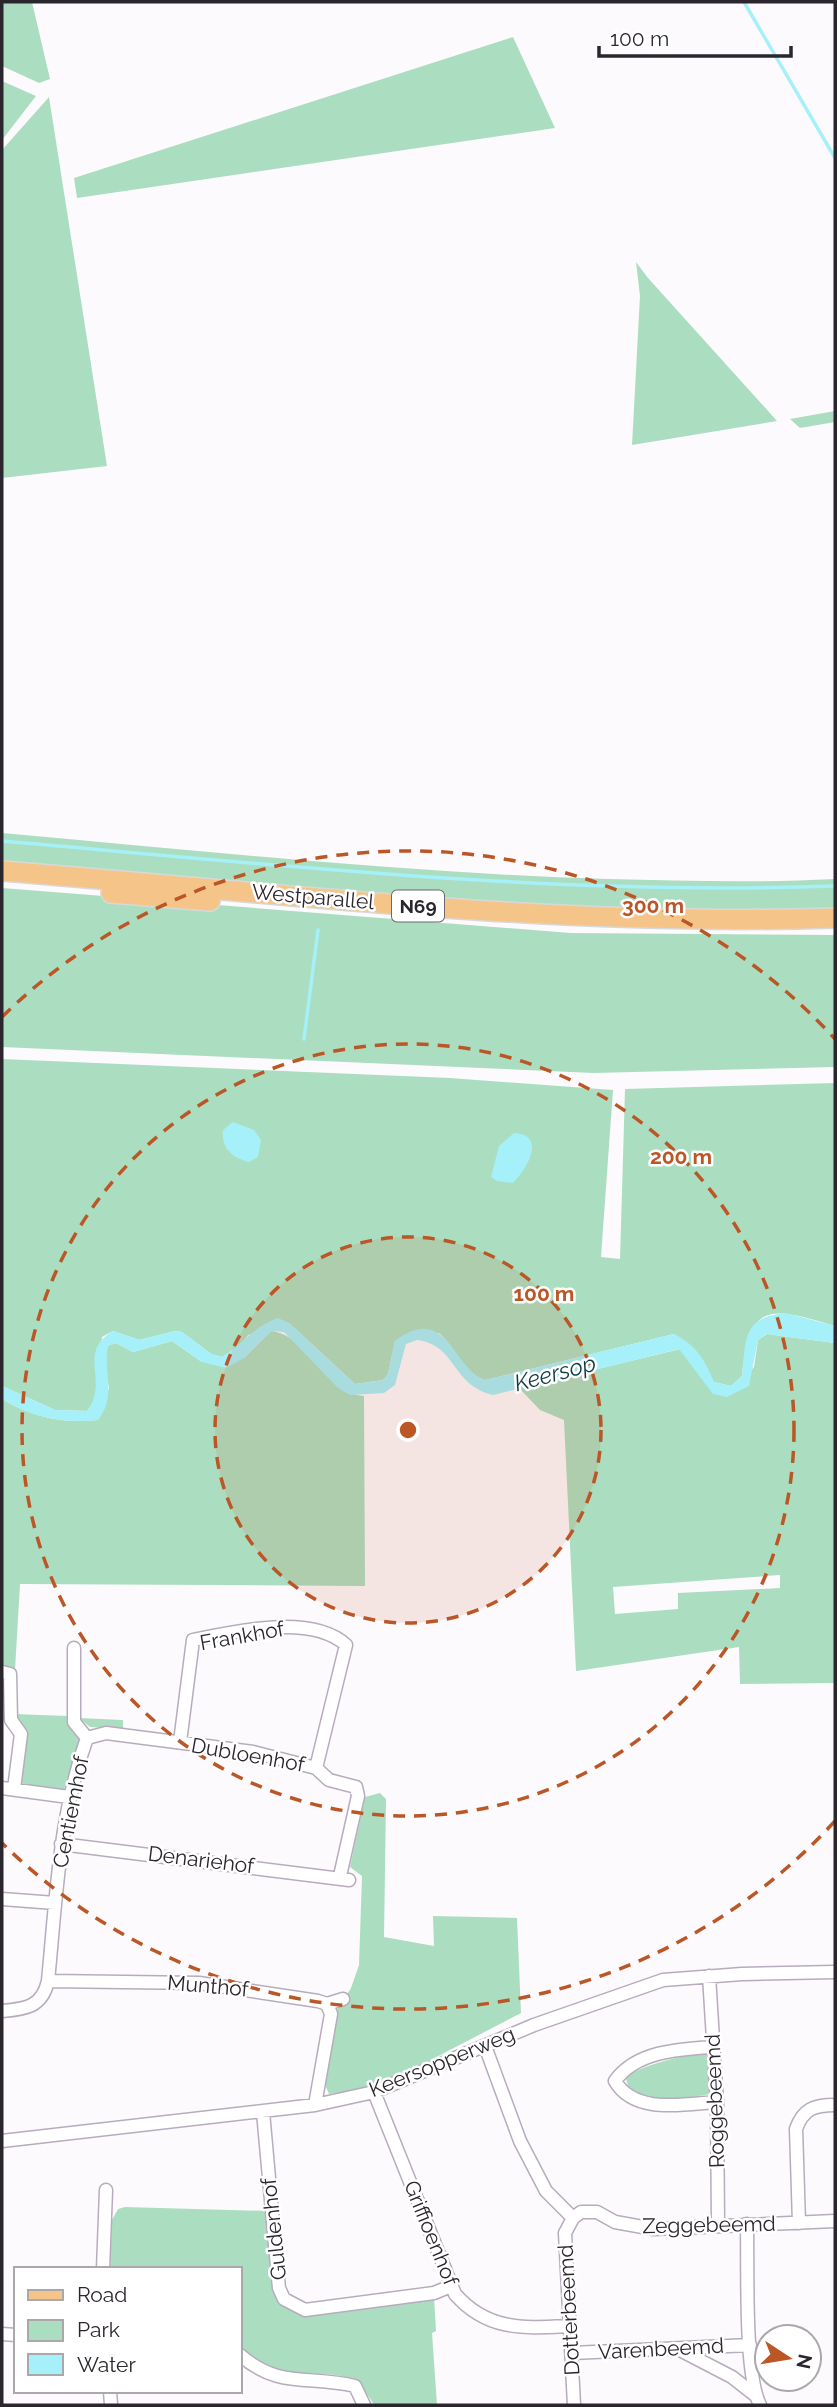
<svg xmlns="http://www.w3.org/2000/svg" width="837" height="2407" viewBox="0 0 837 2407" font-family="Raleway,sans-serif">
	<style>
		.green { fill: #abdec0; fill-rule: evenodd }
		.water { fill: #a5f0f9 }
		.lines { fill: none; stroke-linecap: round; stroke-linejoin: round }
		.stream { stroke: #a5f0f9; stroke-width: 3.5 }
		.minor-casing { stroke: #b7acbd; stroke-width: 15 }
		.primary-casing { stroke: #d9d8d9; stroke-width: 22 }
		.minor { stroke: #fff; stroke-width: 12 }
		.primary { stroke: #f5c488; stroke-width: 19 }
		.ring { fill: none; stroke: #bb5626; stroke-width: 3.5; stroke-dasharray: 12 9 }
		.labels { text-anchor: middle; stroke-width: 5; stroke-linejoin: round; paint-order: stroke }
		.shield { fill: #fff; stroke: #6b676c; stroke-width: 2 }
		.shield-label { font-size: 19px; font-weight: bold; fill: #2b262d }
		.street-label { font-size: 21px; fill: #2b262d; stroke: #fff }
		.water-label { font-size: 23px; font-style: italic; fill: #0e3c42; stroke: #fff }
		.centre { fill: #bb5626; stroke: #fff; stroke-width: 3.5 }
		.ring-label { font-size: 21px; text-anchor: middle; font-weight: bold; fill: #bb5626; stroke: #fff; stroke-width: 5; stroke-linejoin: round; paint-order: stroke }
	</style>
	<rect width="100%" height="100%" fill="#fcfafd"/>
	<path class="green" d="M2 2H32L50 79 39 83 2 66Z
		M513 37 555 128 77 198 74 178Z
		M2 81 36 96 2 140V80Z
		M49 97 107 466 2 478V150Z
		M636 262 648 278 777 421 632 445 640 296Z
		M835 411V422L800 428 790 419Z
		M2 833C204 851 405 873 608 879 684 881 759 883 835 879V915H630L2 868Z
		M2 888 571 933 835 935V1067L594 1073 2 1047Z
		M2 1059 450 1078 613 1090 601 1257 620 1259 625 1089 835 1083V1326C771 1307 749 1300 742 1376L731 1386 714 1382 674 1334 485 1380C466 1375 454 1346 439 1333L395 1341 388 1374 383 1380 355 1384 289 1323 248 1335 240 1346 222 1357 211 1354 182 1332 175 1331 139 1340 113 1331 102 1337 97 1398 87 1411 55 1410 2 1386Z
		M271 1331C311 1336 322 1393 364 1396L365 1586 20 1584 15 1670 2 1668V1399C32 1417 63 1424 97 1420L109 1388 105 1368 107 1346 116 1343 133 1352 172 1341 202 1362 244 1358Z
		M767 1334 835 1343V1683L740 1684 739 1647 576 1671 564 1420 540 1410 519 1388 680 1349 727 1397 754 1367 758 1340ZM780 1575V1588L678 1593V1609L615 1614 613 1587Z
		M14 1714 68 1716 80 1741 64 1789 57 1793 23 1786C14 1763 35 1734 14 1714Z
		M79 1718 123 1720V1729L90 1727Z
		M380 1793 386 1799 384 1937 434 1946 433 1916 517 1918 521 2013 400 2076 358 2090 329 2094 323 2080 336 2012 351 1988 359 1965 362 1876 350 1867 365 1797Z
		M706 2053 711 2094C686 2097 628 2113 626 2076 652 2062 677 2057 706 2053Z
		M125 2207 269 2211 274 2291 285 2307 301 2315 434 2297 436 2331 432 2333 437 2405H374C349 2359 320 2381 277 2372 265 2370 251 2357 240 2350V2269H110L112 2220 118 2209Z"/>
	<path class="water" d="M233 1122 254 1130 261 1140 258 1157 249 1162C232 1158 221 1148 223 1130Z
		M514 1133C548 1135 526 1170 513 1183L497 1181 491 1177 499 1146Z
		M786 1313 835 1326V1343L766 1334 758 1340 749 1386 727 1397 713 1394 679 1349 493 1395C451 1385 457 1345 417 1340L406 1344 395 1385 384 1393 350 1395 338 1388 284 1332 272 1331 244 1358 226 1368 202 1362 172 1341 133 1352 116 1343 108 1346C103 1375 117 1396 98 1420 63 1424 32 1417 2 1399V1386L55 1410 87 1411C110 1380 76 1353 113 1331L139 1340 175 1331 182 1332 211 1354 222 1357C242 1345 255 1325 278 1318L289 1323 355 1384 383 1380 388 1374 395 1341C448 1301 454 1372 485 1380L674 1334C696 1345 705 1360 714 1382L731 1386 742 1376C746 1339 742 1317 786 1313Z"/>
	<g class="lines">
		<path class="stream" d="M744 2 835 158
			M2 841C279 865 557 896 835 886
			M304 1039 318 930"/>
		<g class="minor-casing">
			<path id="minor" d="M2 1672 10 1674 11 1720 21 1734 14 1789
				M87 1738 106 1733 253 1752 316 1768 329 1780 356 1787 358 1796 340 1876
				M180 1742 193 1640C234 1632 311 1613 346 1645L316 1768
				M2 1788 69 1797
				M61 1844 349 1880
				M2 1899 55 1903
				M709 1976 717 2102 718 2226
				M48 1981C56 1900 59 1816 87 1738L74 1722V1648
				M327 2004 343 1999
				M2 2011C26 2009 42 2007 48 1981L199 1983 318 2001 327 2004 331 2014 315 2105
				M485 2046 520 2141 546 2191 573 2218 581 2212H597L615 2222 654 2229 835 2221
				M713 2047C680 2049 636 2051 615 2081 635 2115 684 2104 717 2102
				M374 2092 455 2294C488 2332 526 2328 571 2326
				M263 2112 279 2288 284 2299 305 2310 434 2293 451 2286
				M2 2141 315 2105 374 2092 534 2025 663 1980 742 1974 835 1972
				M573 2218 565 2233 574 2405
				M799 2223 796 2129C803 2109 814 2105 835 2105
				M747 2224C748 2265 744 2374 760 2405
				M103 2269 106 2190
				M2 2334 16 2335
				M680 2350 732 2377 755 2395
				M572 2353 750 2345
				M240 2355C279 2389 309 2375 355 2386L364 2405
				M110 2391 111 2405"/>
		</g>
		<g class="primary-casing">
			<path id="primary" d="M2 871C279 893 556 927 835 918
				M111 893 210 901"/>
		</g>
		<use href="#minor" class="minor"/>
		<use href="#primary" class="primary"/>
	</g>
	<circle cx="408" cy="1430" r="193" fill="#bb5626" fill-opacity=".12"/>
	<g class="ring">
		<circle cx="408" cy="1430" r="193"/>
		<circle cx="408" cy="1430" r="386"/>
		<path d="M835 1821A579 579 0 0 1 2 1843M2 1017A579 579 0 0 1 835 1039"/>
	</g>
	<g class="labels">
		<rect class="shield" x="392" y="890.5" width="52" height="31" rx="5"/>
		<g class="shield-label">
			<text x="418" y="913">N69</text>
		</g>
		<g class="street-label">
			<text transform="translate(313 897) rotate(5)" y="7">Westparallel</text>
			<text transform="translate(242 1636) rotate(-10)" y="7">Frankhof</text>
			<text transform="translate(248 1755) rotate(10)" y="7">Dubloenhof</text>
			<text transform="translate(71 1812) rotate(-79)" y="7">Centiemhof</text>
			<text transform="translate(201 1860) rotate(7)" y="7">Denariehof</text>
			<text transform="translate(208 1986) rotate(5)" y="7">Munthof</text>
			<text transform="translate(442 2062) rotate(-22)" y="7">Keersopperweg</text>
			<text transform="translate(715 2101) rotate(-92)" y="7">Roggebeemd</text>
			<text transform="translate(709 2225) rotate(-1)" y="7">Zeggebeemd</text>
			<text transform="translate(274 2229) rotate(-96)" y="7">Guldenhof</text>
			<text transform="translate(431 2233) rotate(68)" y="7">Griffioenhof</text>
			<text transform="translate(569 2310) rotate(-93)" y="7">Dotterbeemd</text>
			<text transform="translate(661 2349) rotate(-3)" y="7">Varenbeemd</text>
		</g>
		<g class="water-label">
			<text transform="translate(555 1373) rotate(-15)" y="8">Keersop</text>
		</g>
	</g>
	<circle cx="408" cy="1430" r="10" class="centre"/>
	<g class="ring-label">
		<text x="653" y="913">300 m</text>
		<text x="681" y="1164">200 m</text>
		<text x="544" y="1301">100 m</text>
	</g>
	<rect width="837" height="2407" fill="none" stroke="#2b262d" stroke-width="7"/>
	<rect x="14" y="2267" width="228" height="126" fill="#ffffff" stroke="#aaa8ab" stroke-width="2"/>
	<rect x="28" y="2290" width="35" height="10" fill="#f5c488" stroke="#aaa8ab" stroke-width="2"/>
	<text x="77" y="2302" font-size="21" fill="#2b262d">Road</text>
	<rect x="28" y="2320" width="35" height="21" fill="#abdec0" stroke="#aaa8ab" stroke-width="2"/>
	<text x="77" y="2337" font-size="21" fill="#2b262d">Park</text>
	<rect x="28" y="2354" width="35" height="21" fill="#a5f0f9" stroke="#aaa8ab" stroke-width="2"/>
	<text x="77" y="2372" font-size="21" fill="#2b262d">Water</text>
	<g transform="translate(788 2358) rotate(102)"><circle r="33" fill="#ffffff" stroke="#aaa8ab" stroke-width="2"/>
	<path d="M0-5L12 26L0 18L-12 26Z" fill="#bb5626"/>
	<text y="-10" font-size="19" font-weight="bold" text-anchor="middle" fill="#2b262d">N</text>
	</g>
	<path d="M599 46v10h192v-10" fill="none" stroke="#2b262d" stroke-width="3.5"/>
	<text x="610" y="46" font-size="21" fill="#2b262d" stroke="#ffffff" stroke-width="5" paint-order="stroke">100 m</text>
</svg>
